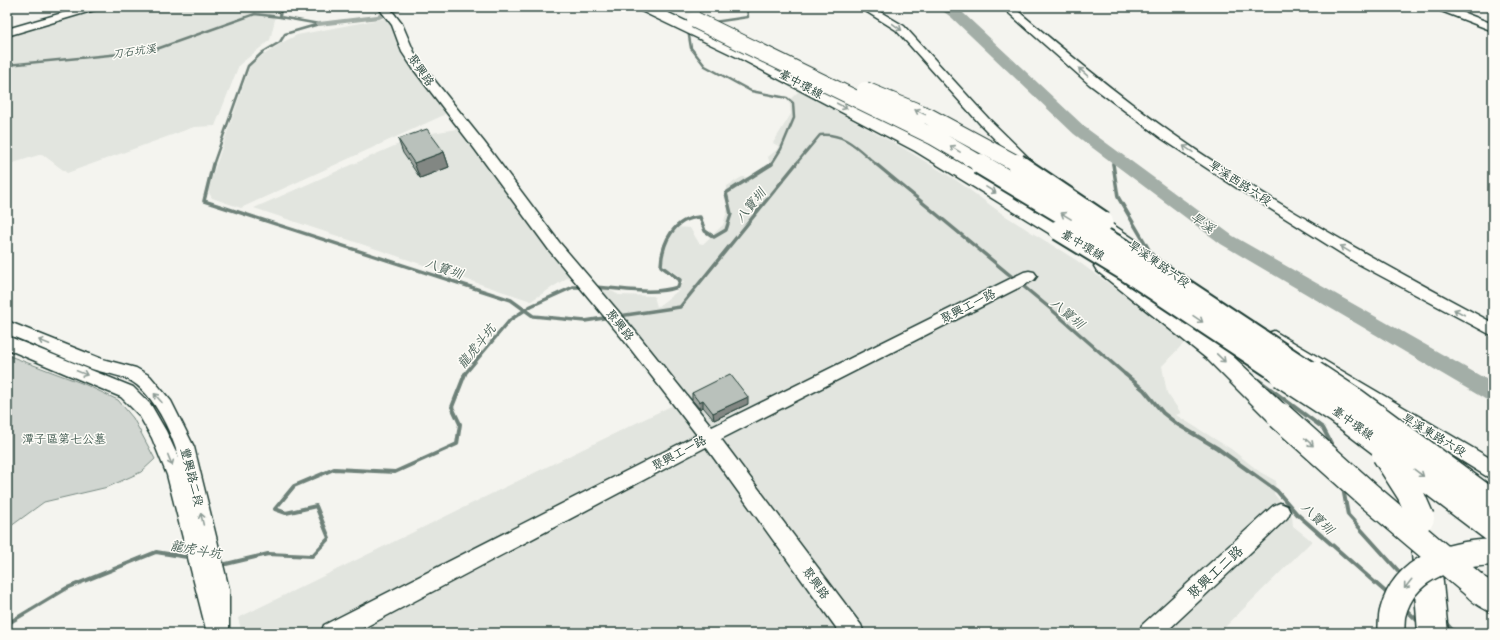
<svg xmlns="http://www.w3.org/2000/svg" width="1500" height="640" viewBox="0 0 1500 640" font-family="Itim,'LXGW WenKai TC',sans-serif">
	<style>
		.built { fill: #e2e5df }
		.green { fill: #d1d6d1; stroke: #788a82 }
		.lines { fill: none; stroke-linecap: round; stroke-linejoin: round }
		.stream-far2 { stroke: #6e8179; stroke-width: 2.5 }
		.stream-far1 { stroke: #6e8179; stroke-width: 3.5 }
		.stream { stroke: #6e8179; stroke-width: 4 }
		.canal { fill: #a3aea7; fill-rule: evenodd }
		.river { fill: #a3aea7; fill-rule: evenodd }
		.minor-casing { stroke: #1f3d34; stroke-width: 3 }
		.highway-casing { stroke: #1f3d34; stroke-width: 3 }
		.minor { fill: #fdfcf7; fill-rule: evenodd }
		.highway { fill: #fdfcf7; fill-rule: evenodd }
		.highway-bridge-far2-casing { stroke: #1f3d34; stroke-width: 18; stroke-linecap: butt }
		.highway-bridge-far1-casing { stroke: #1f3d34; stroke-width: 24; stroke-linecap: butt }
		.highway-bridge-casing { stroke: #1f3d34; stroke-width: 29; stroke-linecap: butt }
		.highway-bridge-far2 { stroke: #fdfcf7; stroke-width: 16 }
		.highway-bridge-far1 { stroke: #fdfcf7; stroke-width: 20 }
		.highway-bridge { stroke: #fdfcf7; stroke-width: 26 }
		.wall { fill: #9fa6a1; stroke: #1f3d34 }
		.shaded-wall { fill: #828783; stroke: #1f3d34 }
		.building { fill: #b9c1bb; stroke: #1f3d34 }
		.oneway { stroke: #8e9c96 }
		.labels { text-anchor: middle; stroke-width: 3; stroke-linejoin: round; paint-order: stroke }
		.far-water-label { font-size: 11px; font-style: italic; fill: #475f56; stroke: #fdfcf7 }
		.street-label { font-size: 12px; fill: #1f3d34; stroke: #fdfcf7 }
		.park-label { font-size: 12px; fill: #435c53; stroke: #fdfcf7 }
		.water-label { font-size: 13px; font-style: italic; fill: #475f56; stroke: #fdfcf7 }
		.near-street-label { font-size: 14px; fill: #1f3d34; stroke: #fdfcf7 }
	</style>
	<rect width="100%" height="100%" fill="#f4f4ef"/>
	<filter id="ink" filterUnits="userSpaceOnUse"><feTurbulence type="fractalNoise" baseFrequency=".025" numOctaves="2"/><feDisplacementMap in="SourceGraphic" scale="8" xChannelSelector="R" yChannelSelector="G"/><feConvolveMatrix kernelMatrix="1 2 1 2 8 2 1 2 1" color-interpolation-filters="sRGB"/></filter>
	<g filter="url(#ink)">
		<path class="built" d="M110 7H278L270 40 239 65 215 126 194 127 67 173 42 154 7 165V36Z
			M386 18 395 33 401 53 440 106 445 113 444 115 241 208 212 198 208 191 215 168 251 63 285 41 297 35Z
			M799 91 903 148 956 180 1004 215 1076 260 1141 307 1184 343 1162 366 1167 393 1181 413 1176 415 1231 449 1260 472 1276 481 1274 494 1292 516 1293 526 1312 541 1219 633H242L238 618 673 405 670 396 591 292 602 286 619 295 654 296 657 307 679 290 677 288 684 282 675 272 661 266V252L677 227 690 228 699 243 703 244 723 225 729 205 727 196V186L742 177H755L770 164 768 157 780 147 773 143 791 114 790 105 788 101Z
			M457 129 570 276 531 301 254 208 419 135Z"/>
		<path class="green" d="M7 355 84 384 118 400 133 418 155 459 141 472 108 487 44 502 7 529Z"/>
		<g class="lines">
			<path class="stream-far2" d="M1484 7 1493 12
				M714 22 748 17 747 7
				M688 30 691 48 705 66 751 91 787 98 793 103 794 118 781 149 771 165
				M7 65 151 51 255 14 280 17
				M1112 155 1113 165
				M213 165 248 66 263 52 280 42 285 34 319 24 280 17 281 7
				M795 165 820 135C846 133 858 149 877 165"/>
			<path class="stream-far1" d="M213 164 204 201 511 300 533 316 585 321 610 317
				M876 164 1052 310 1126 375
				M1113 164 1118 197 1155 260
				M593 287C622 288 650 296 678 287L680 280 661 266C662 242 674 218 700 217L705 231 714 237 726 230 731 214 726 193 772 164
				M619 316 680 307 796 164
				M464 375 510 320 531 306 573 287H583"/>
			<path class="stream" d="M1125 374 1144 390 1163 413 1177 424 1217 448 1277 491 1297 514 1389 595
				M1257 379 1323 428 1334 449
				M1343 488 1348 515 1403 576
				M218 563 226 564 268 554 312 556 329 538 316 506 286 513 275 509 294 486 334 469 395 472 457 444 460 424 452 407 465 374
				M1404 608 1420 623
				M1445 622 1455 633
				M7 624 67 588 156 552 193 558"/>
			<path class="canal" d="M397 7H408L379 19 319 26 315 24 319 22 377 15Z"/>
			<path class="river" d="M937 7H954L961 11 1086 128 1233 236 1493 383V402L1485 399 1221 244 1074 134 951 17Z"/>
			<g class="minor-casing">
				<path id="minor" d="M83 7H99L98 9 7 36V29Z
					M378 7H389L402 24 414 52 423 66 484 142 559 242 635 331 712 427 1024 272 1029 271 1034 272 1037 276 1034 280 721 439 861 625 864 633H840L706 447 354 633H321L324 625 697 435 623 339 549 250 474 148 414 70 402 52 392 25Z
					M859 7H872L904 26 988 118 1037 166 1039 169 1037 172H1027L980 124 896 30Z
					M1002 7H1013C1064 50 1115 93 1170 132 1272 204 1383 264 1493 323V336L1355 262 1237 188 1161 138 1089 84Z
					M1435 7H1449L1493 24V31L1436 9Z
					M1092 212 1097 214 1137 241 1139 245 1137 249 1132 250 1127 249 1087 220 1085 217 1087 214Z
					M7 321 102 359 136 368 150 376 171 401 194 447 229 589V633H207L167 475 152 438 139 415 121 397 7 349V336L133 387 151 405 166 431 179 459C173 436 157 401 137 385 125 375 107 374 92 369 63 358 35 345 7 334Z
					M1274 331 1493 460V478L1486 476 1268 341 1266 337 1268 333Z
					M1280 503 1287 506 1290 512 1287 518 1165 633H1139L1142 625 1273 506Z"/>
			</g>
			<g class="highway-casing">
				<path id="highway" d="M637 7H656L751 52 927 143 1066 225 1081 237 1084 242 1081 247C1068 251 1062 243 1052 235L915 151 739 58 639 10Z
					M1104 259 1111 261 1222 346 1289 409 1292 416 1289 423 1280 426 1271 423 1206 358 1097 271 1094 266 1097 261Z
					M1426 540 1436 544 1440 553 1448 633H1418L1412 553 1416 544Z
					M1474 572 1493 582V613C1479 607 1466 599 1460 585L1464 575Z"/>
			</g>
			<use href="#minor" class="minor"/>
			<use href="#highway" class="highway"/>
			<g class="highway-bridge-far2-casing">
				<path id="highway-bridge-far2" d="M695 20 934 137 982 165
					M865 90 928 116 1019 165"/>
			</g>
			<g class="highway-bridge-far1-casing">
				<path id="highway-bridge-far1" d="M980 164 1142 261 1314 375
					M1017 164 1103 222
					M1059 230 1128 272 1283 375"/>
			</g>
			<g class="highway-bridge-casing">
				<path id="highway-bridge" d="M1282 374 1337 410 1493 529
					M1313 374 1354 401 1493 504
					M1280 416 1368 495 1474 585
					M1385 454 1410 493 1421 518
					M1391 633C1392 626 1391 618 1393 612 1405 566 1452 554 1493 552"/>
			</g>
			<use href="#highway-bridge-far2" class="highway-bridge-far2"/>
			<use href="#highway-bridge-far1" class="highway-bridge-far1"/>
			<use href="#highway-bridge" class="highway-bridge"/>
		</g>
		<path class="wall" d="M398 139 444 152 449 167 420 178 403 153Z
			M692 393 748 404 714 420 703 407 700 409 692 400Z"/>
		<path class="shaded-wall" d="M444 152 449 167 420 178 414 163Z
			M748 397V404L714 420 713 413Z
			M703 400V407L700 409 699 402Z"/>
		<path class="building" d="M427 129 444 152 414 163 398 139Z
			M730 374 748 397 713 413 703 400 699 402 692 393Z"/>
		<defs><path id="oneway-shaft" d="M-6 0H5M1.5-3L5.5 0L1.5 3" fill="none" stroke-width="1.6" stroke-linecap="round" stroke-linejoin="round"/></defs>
		<g class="oneway">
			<use href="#oneway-shaft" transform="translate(897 27) rotate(36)"/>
			<use href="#oneway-shaft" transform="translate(1083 72) rotate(-139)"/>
			<use href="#oneway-shaft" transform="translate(842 106) rotate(28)"/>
			<use href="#oneway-shaft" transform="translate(920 112) rotate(-154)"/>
			<use href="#oneway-shaft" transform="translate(955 149) rotate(-149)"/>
			<use href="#oneway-shaft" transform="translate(1188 149) rotate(-146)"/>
			<use href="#oneway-shaft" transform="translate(991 190) rotate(32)"/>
			<use href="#oneway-shaft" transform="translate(1066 216) rotate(-149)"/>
			<use href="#oneway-shaft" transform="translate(1345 249) rotate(-148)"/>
			<use href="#oneway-shaft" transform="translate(1459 312) rotate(-152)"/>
			<use href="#oneway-shaft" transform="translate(1198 319) rotate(34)"/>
			<use href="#oneway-shaft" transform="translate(44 342) rotate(-158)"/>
			<use href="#oneway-shaft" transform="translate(1221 358) rotate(44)"/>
			<use href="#oneway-shaft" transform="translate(82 373) rotate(22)"/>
			<use href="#oneway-shaft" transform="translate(158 398) rotate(-131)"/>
			<use href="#oneway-shaft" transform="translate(1309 442) rotate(42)"/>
			<use href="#oneway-shaft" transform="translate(170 460) rotate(68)"/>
			<use href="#oneway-shaft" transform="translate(1419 473) rotate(37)"/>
			<use href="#oneway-shaft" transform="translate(202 519) rotate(-103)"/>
			<use href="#oneway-shaft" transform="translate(1408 584) rotate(129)"/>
		</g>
	</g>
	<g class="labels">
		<g class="far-water-label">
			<text transform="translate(134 51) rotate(-8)" y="4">刀石坑溪</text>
		</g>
		<g class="street-label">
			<text transform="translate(421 70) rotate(55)" y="4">聚興路</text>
			<text transform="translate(801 84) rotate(28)" y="4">臺中環線</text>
			<text transform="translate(1240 183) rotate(33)" y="4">旱溪西路六段</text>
			<text transform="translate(1083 245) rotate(31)" y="4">臺中環線</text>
			<text transform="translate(1159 264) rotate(35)" y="4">旱溪東路六段</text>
			<text transform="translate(968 306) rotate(-27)" y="4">聚興工一路</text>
			<text transform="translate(620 325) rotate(51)" y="4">聚興路</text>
			<text transform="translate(1353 423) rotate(36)" y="4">臺中環線</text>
			<text transform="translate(1434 435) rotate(31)" y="4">旱溪東路六段</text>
			<text transform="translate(679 453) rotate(-28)" y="4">聚興工一路</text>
			<text transform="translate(192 477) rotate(76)" y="4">豐興路二段</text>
			<text transform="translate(816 583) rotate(54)" y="4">聚興路</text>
		</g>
		<g class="park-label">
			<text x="64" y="443">潭子區第七公墓</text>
		</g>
		<g class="water-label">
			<text transform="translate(750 205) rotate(-51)" y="5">八寶圳</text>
			<text transform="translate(1203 222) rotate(36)" y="5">旱溪</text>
			<text transform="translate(444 268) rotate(18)" y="5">八寶圳</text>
			<text transform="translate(1068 313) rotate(40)" y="5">八寶圳</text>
			<text transform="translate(476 346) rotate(-51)" y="5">龍虎斗坑</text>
			<text transform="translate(1318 518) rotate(43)" y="5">八寶圳</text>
			<text transform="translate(196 549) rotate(10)" y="5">龍虎斗坑</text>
		</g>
		<g class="near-street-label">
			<text transform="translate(1215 572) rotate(-43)" y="5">聚興工二路</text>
		</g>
	</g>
	<rect width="1500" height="640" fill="none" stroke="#fdfcf7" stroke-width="24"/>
	<rect x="12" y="12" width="1476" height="616" fill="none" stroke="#1f3d34" stroke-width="1.5" filter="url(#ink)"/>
</svg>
